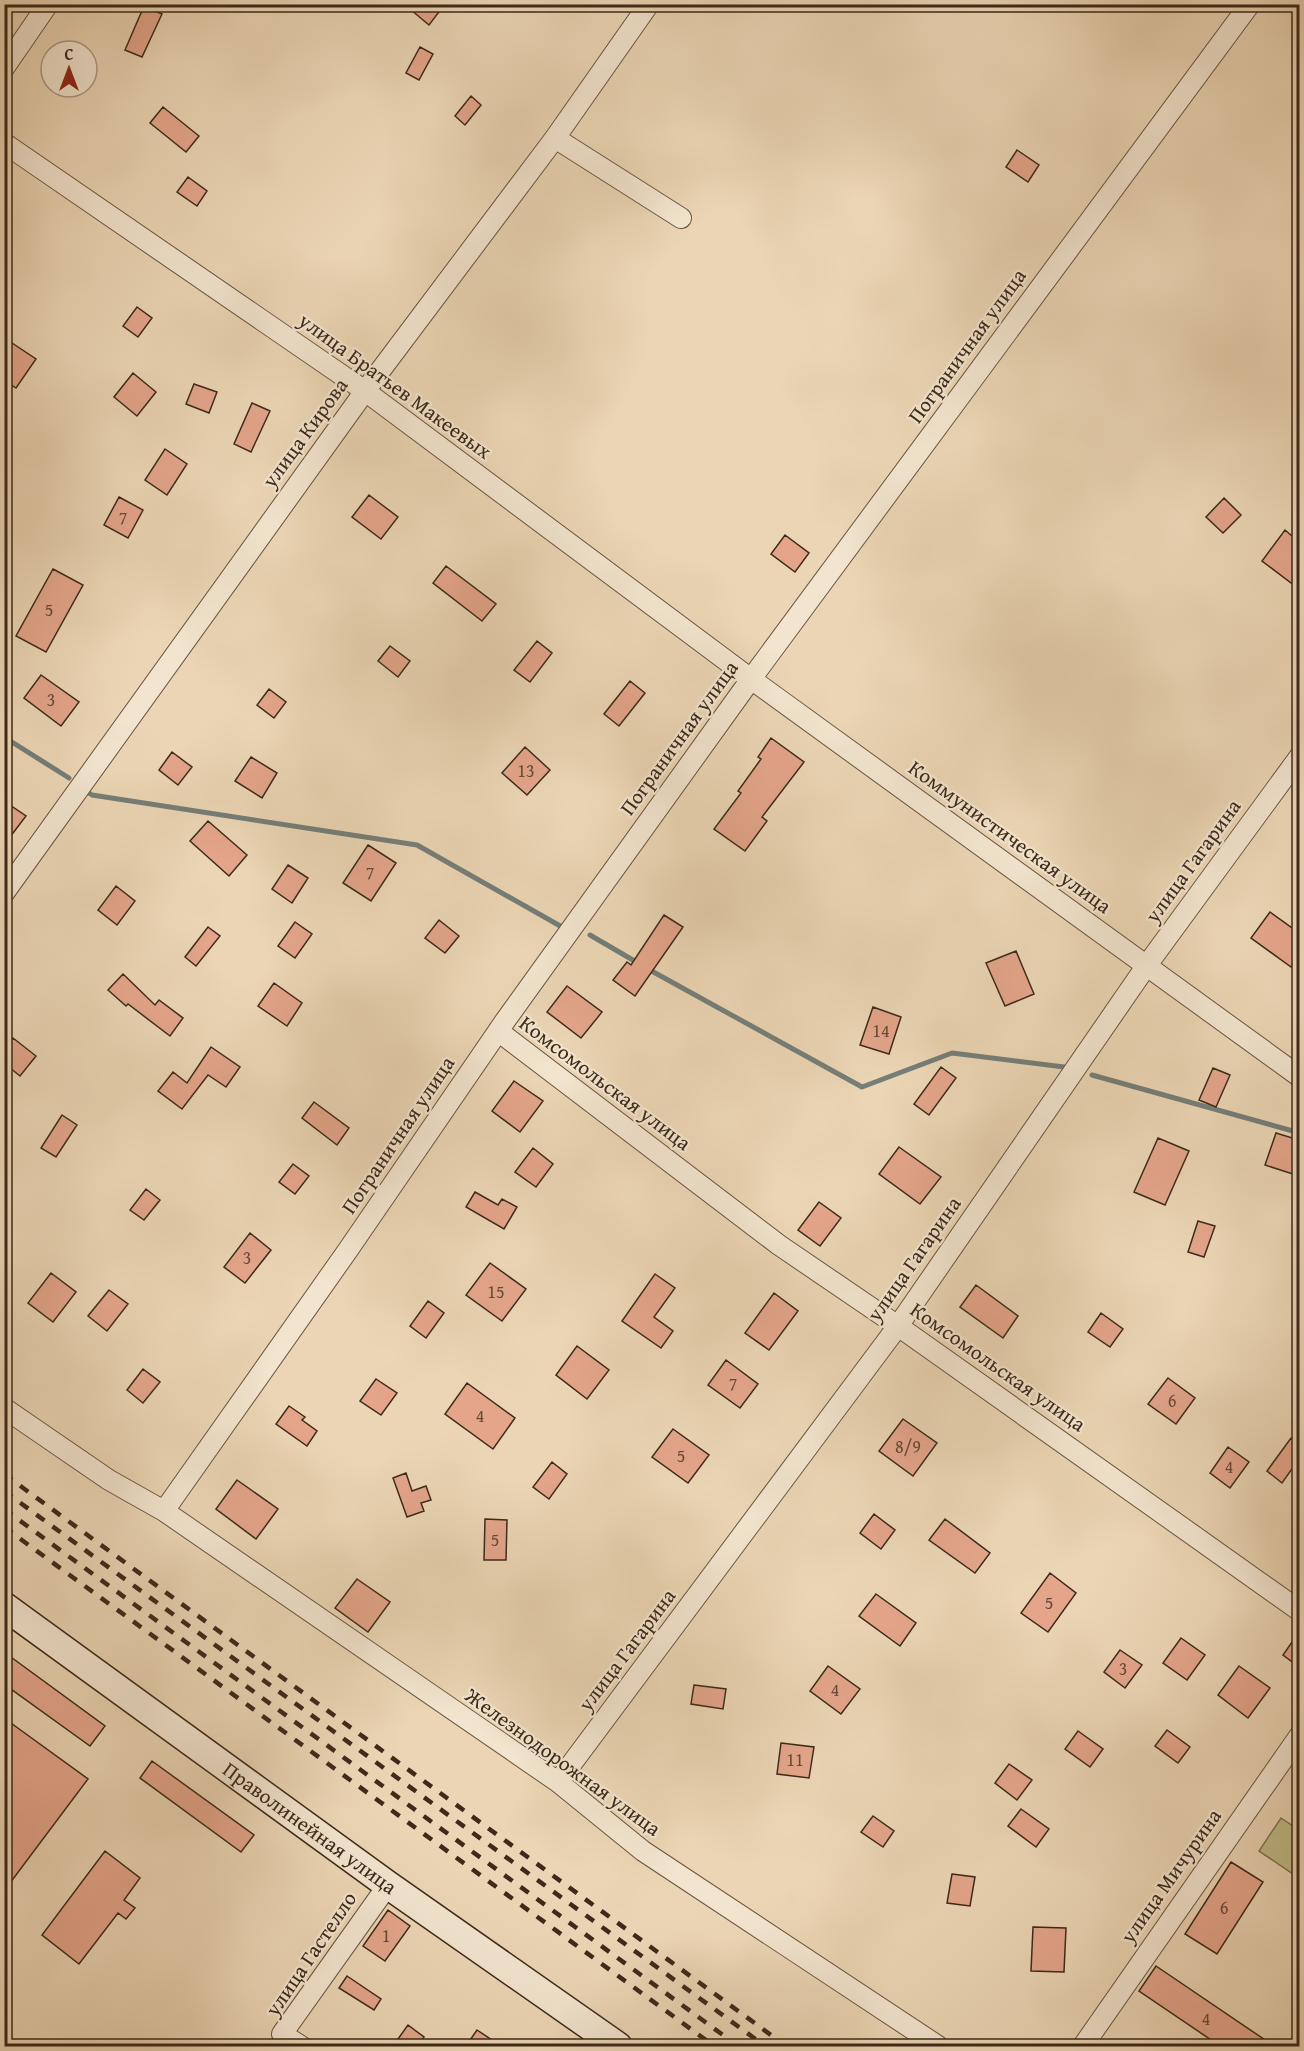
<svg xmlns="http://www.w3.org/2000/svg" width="1304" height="2051" viewBox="0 0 1304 2051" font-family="'Gentium Book Plus',serif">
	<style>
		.park { fill: #c0bb87; stroke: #7e7250; stroke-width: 1.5 }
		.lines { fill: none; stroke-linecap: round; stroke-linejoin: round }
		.stream { stroke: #757e78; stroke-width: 5 }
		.building { fill: #e4a58b; stroke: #3d2a1a; stroke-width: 1.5 }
		.minor-casing { stroke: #685540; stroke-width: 22 }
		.secondary-casing { stroke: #3d2a1a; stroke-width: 30 }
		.minor { stroke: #f2e4ce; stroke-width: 20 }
		.secondary { stroke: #f2e4ce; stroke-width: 27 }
		.rail { stroke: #3d2a1a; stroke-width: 4.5; stroke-dasharray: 10 10; stroke-linecap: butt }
		.labels { text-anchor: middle; stroke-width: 4.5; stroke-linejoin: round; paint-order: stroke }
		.number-label { font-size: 18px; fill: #674936 }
		.street-label { font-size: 21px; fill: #3d2a1a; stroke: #f2e4ce }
	</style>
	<rect width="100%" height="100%" fill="#ebd5b4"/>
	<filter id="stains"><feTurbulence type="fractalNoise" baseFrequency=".00333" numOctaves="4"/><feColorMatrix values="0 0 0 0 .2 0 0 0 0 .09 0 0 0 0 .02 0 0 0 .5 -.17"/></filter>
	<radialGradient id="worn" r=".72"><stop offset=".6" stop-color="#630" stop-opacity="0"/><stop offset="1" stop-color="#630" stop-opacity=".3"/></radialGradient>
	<path class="park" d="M1281 1818 1299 1830V1878L1259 1851Z"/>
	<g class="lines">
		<path class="stream" d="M4 737 69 778
			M86 791 92 795 417 845 562 927
			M590 935 638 963
			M648 969 862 1087 952 1053 1064 1067
			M1092 1075 1300 1133"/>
	</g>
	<path class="building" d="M404 4H445L429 25Z
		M144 6 162 14 142 57 125 50Z
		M420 47 433 54 419 80 406 73Z
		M471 96 481 105 465 125 455 116Z
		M163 107 199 136 186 152 150 123Z
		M1017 150 1039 165 1028 182 1006 167Z
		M188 177 207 191 197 206 177 192Z
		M137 307 152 318 138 337 123 326Z
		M12 343 36 359 16 388 4 380V354Z
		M133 373 156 392 137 416 114 397Z
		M194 384 217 392 209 413 186 404Z
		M252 403 270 411 251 452 234 444Z
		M165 449 187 464 167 495 145 480Z
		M369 495 398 517 381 539 352 517Z
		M119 497 143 510 128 538 104 525Z
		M1224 498 1241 515 1223 533 1206 517Z
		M1285 530 1299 542V589L1262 561Z
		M785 535 809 553 795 572 771 554Z
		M446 566 496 604 482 621 433 583Z
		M53 569 83 585 46 652 16 636Z
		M537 641 552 653 530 682 514 670Z
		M390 646 410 661 398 677 378 661Z
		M41 675 79 702 61 726 24 698Z
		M630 681 645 693 619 726 604 714Z
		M269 689 286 702 274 718 257 705Z
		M771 738 804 762 762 817 767 821 745 851 714 829 741 793 738 791 761 759 758 757Z
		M525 747 550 770 527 795 502 773Z
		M172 752 192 767 178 785 159 770Z
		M251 757 277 773 262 798 235 781Z
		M4 801 26 816 4 845Z
		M208 821 247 855 229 876 190 841Z
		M368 845 396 863 371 901 343 883Z
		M288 865 308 878 292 903 272 889Z
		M116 886 135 901 117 925 98 910Z
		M1270 912 1299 933V955L1291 967 1251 938Z
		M664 915 683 927 635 996 613 980 627 962 631 965Z
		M439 920 459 936 445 953 425 938Z
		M295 922 312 934 295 958 278 946Z
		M208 927 220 936 196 966 185 957Z
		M1016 951 1034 994 1005 1006 986 963Z
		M123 974 155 1005 159 1000 183 1018 170 1036 128 1004 126 1006 108 990Z
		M274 983 302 1003 287 1026 258 1006Z
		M567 986 602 1012 581 1038 547 1012Z
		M873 1007 901 1017 889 1054 860 1045Z
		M13 1038 36 1056 20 1076 4 1063V1050Z
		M211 1047 240 1067 226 1087 208 1075 182 1109 158 1091 173 1072 187 1083Z
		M941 1067 956 1078 929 1115 914 1104Z
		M1213 1068 1230 1075 1216 1107 1199 1100Z
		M514 1081 543 1101 520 1132 492 1111Z
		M314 1102 349 1128 337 1145 302 1118Z
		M62 1115 77 1125 56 1157 41 1148Z
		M1276 1133 1299 1140V1176L1265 1165Z
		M1158 1138 1189 1151 1165 1205 1134 1192Z
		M899 1147 941 1177 920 1204 879 1174Z
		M533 1148 553 1164 536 1187 515 1172Z
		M293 1164 309 1176 295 1194 279 1182Z
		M146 1189 160 1200 144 1220 130 1210Z
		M475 1192 498 1205 502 1199 517 1207 504 1229 466 1207Z
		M819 1202 841 1218 820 1246 798 1230Z
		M1198 1221 1215 1226 1204 1257 1188 1252Z
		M250 1233 271 1250 245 1283 224 1267Z
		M490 1263 526 1289 502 1321 466 1295Z
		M51 1273 76 1292 53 1322 28 1303Z
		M655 1274 675 1288 654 1317 673 1331 661 1348 622 1321Z
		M976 1285 1018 1316 1003 1338 960 1307Z
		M109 1290 128 1304 107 1331 88 1316Z
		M774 1293 798 1311 769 1350 745 1333Z
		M428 1301 444 1313 426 1338 410 1326Z
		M1101 1313 1123 1329 1110 1347 1088 1332Z
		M577 1346 609 1370 587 1399 556 1375Z
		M726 1360 758 1384 740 1408 708 1385Z
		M143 1369 160 1382 143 1403 127 1390Z
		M1168 1378 1195 1398 1176 1424 1148 1404Z
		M376 1379 397 1393 381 1415 360 1401Z
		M467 1383 515 1418 493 1449 445 1414Z
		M289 1406 305 1417 302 1420 317 1431 307 1446 276 1424Z
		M903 1419 937 1443 913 1476 879 1451Z
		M673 1429 709 1455 688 1483 652 1457Z
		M1291 1438 1299 1444V1459L1282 1483 1267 1471Z
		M1228 1447 1249 1462 1230 1488 1210 1473Z
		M552 1462 567 1474 549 1499 533 1487Z
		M406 1473 412 1491 426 1486 431 1500 421 1503 424 1511 407 1517 393 1478Z
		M237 1480 278 1509 256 1539 216 1509Z
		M874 1514 895 1530 881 1549 860 1533Z
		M485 1519 507 1520 506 1560H484Z
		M945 1519 990 1553 975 1573 929 1540Z
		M1050 1573 1076 1593 1048 1632 1021 1613Z
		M357 1579 390 1602 368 1632 335 1608Z
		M876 1594 916 1623 900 1646 859 1616Z
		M1299 1632V1667L1283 1655Z
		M1181 1638 1205 1655 1187 1680 1163 1663Z
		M1120 1650 1142 1665 1125 1688 1104 1672Z
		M4 1652 105 1726 90 1746 4 1684Z
		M828 1666 860 1689 841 1714 810 1691Z
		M1239 1666 1270 1688 1248 1718 1218 1695Z
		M694 1685 726 1689 723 1709 691 1704Z
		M4 1718 88 1779 4 1891Z
		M1167 1730 1190 1747 1178 1763 1155 1746Z
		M1078 1731 1103 1749 1090 1767 1065 1749Z
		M781 1743 814 1747 809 1778 777 1774Z
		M152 1761 254 1835 241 1852 140 1778Z
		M1009 1764 1032 1780 1017 1800 995 1783Z
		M1021 1809 1049 1829 1036 1847 1008 1826Z
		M873 1816 894 1831 883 1847 861 1832Z
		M105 1851 140 1878 124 1900 135 1908 126 1919 118 1913 79 1964 42 1935Z
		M1231 1862 1263 1882 1217 1954 1185 1934Z
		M952 1874 975 1877 970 1906 947 1903Z
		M388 1910 410 1926 385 1961 363 1946Z
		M1033 1927 1066 1928 1064 1972 1031 1971Z
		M1156 1966 1274 2046H1220L1139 1991Z
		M347 1976 381 1999 374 2010 339 1988Z
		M408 2025 424 2037 417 2046H393Z
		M477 2030 501 2046H466Z"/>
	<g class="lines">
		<g class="minor-casing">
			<path id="minor" d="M4 68 48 4
				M555 138 681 218
				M4 143 365 391 751 679 1300 1077
				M4 893 365 391 555 138 649 4
				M498 1031 779 1245 898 1326 1300 1611
				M4 1408 109 1480 164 1511 558 1782 643 1851 938 2046
				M164 1511 348 1250 505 1021 751 679 1250 4
				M558 1782 898 1326 1147 965 1300 756
				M301 2046 282 2034 388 1885
				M1083 2046 1300 1735"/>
		</g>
		<g class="secondary-casing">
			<g id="secondary">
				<path id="s1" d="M4 1606 388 1885 618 2046"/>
			</g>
		</g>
		<use href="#minor" class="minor"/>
		<use href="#secondary" class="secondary"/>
		<path class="rail" d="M4 1474 786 2046
			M4 1491 765 2046
			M4 1509 738 2046
			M4 1527 714 2046"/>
	</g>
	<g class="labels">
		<g class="number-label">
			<text x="123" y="524">7</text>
			<text x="49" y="616">5</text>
			<text x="51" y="706">3</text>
			<text x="526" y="777">13</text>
			<text x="370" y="879">7</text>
			<text x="881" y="1037">14</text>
			<text x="247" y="1264">3</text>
			<text x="496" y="1298">15</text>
			<text x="733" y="1390">7</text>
			<text x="1172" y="1407">6</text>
			<text x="480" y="1422">4</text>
			<text x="908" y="1453">8/9</text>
			<text x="681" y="1462">5</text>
			<text x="1229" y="1473">4</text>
			<text x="495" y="1546">5</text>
			<text x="1049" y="1609">5</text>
			<text x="1123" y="1675">3</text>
			<text x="835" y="1696">4</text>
			<text x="795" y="1766">11</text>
			<text x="1224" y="1914">6</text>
			<text x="386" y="1942">1</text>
			<text x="1206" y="2025">4</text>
		</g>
		<g class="street-label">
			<text transform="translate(967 346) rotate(-54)" y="7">Пограничная улица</text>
			<text transform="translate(395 386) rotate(36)" y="7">улица Братьев Макеевых</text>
			<text transform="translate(305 433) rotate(-54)" y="7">улица Кирова</text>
			<text transform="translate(679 738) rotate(-54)" y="7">Пограничная улица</text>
			<text transform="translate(1010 837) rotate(36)" y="7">Коммунистическая улица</text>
			<text transform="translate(1193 861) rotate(-54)" y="7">улица Гагарина</text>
			<text transform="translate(605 1083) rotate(37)" y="7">Комсомольская улица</text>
			<text transform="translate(398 1135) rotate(-56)" y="7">Пограничная улица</text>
			<text transform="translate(914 1259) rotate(-55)" y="7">улица Гагарина</text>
			<text transform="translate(998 1367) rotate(35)" y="7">Комсомольская улица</text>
			<text transform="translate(627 1650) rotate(-53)" y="7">улица Гагарина</text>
			<text transform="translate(563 1762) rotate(36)" y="7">Железнодорожная улица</text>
			<text dy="7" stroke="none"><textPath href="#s1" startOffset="378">Праволинейная улица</textPath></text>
			<text transform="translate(1171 1876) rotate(-55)" y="7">улица Мичурина</text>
			<text transform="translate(311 1954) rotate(-56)" y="7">улица Гастелло</text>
		</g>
	</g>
	<rect width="1304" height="2051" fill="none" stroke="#ebd5b4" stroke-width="24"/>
	<rect x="6" y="6" width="1292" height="2039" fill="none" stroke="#3d2a1a" stroke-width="3"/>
	<rect x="12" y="12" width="1280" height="2027" fill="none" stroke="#3d2a1a" stroke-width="1.5"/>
	<g transform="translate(69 69)"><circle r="28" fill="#f2e4ce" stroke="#aa9a86" stroke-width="1.5"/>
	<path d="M0-4.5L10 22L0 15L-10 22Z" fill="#8f2418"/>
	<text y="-9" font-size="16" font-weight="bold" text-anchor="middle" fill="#3d2a1a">С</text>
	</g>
	<rect width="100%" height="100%" filter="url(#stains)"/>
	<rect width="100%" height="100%" fill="url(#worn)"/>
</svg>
